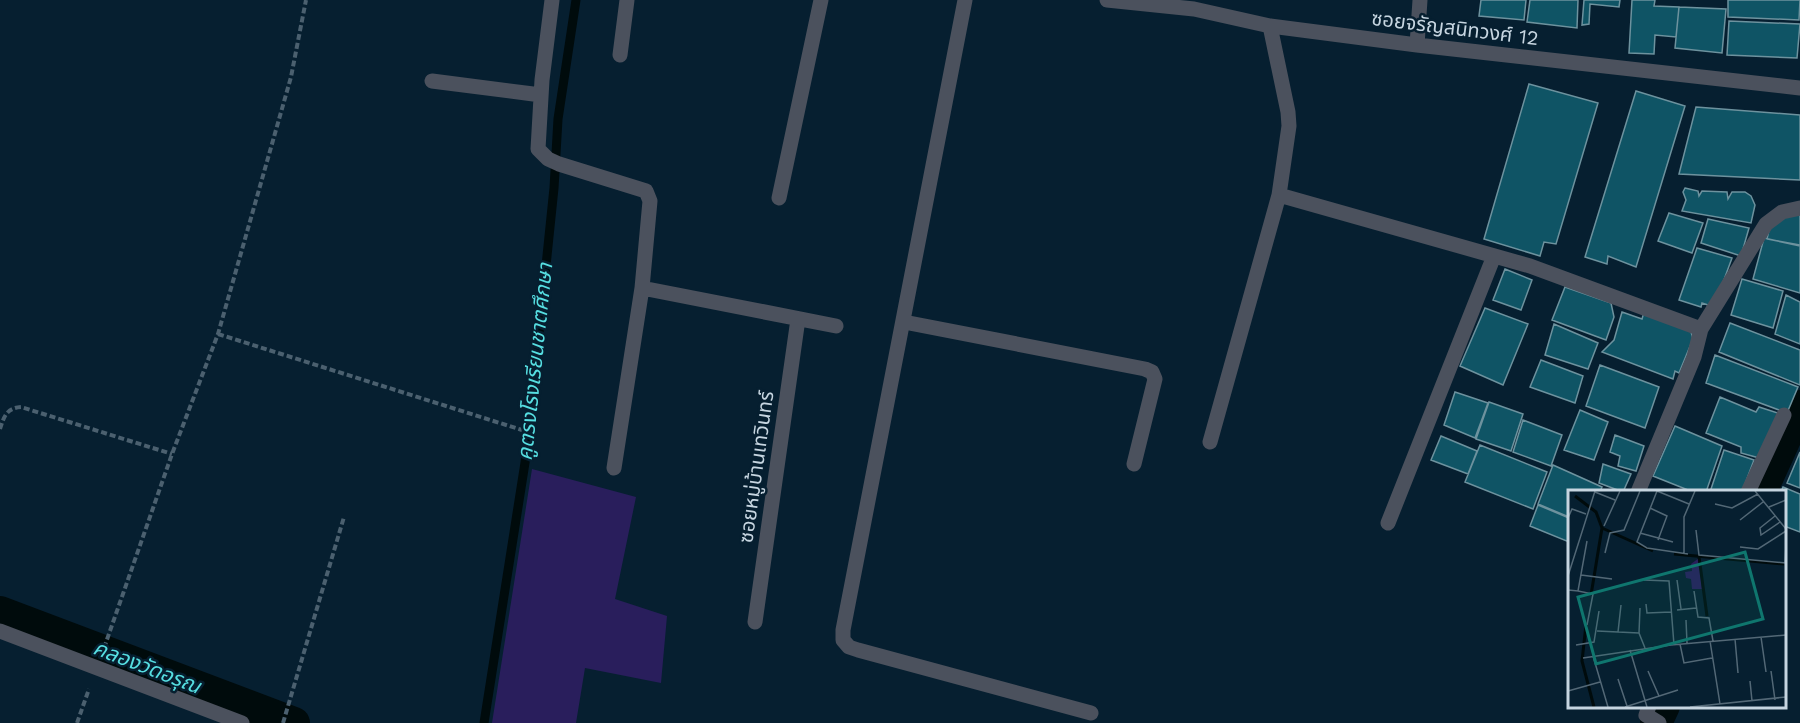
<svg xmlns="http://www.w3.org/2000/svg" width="1800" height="723" viewBox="0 0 1800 723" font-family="'Work Sans','Noto Sans Thai',sans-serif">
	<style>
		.green { fill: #291e5c }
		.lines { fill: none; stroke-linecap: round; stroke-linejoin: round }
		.stream { stroke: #000b0c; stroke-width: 9 }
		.canal { stroke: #000b0c; stroke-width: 32 }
		.building { fill: #0f5465; stroke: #6d929e; stroke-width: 1.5 }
		.path { stroke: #4b606f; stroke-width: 4; stroke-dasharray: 6 3; stroke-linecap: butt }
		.minor { stroke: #4b515d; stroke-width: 15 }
		.labels { text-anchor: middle; stroke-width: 5; stroke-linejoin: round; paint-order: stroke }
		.street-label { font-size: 20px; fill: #c6d5e0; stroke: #061f30 }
		.water-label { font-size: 21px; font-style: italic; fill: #56dee1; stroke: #061f30 }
		.inset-river { fill: none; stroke: #000b0c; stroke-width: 3 }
		.inset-road { fill: none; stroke: #536876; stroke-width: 1.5 }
		.view { fill: #0f766e; fill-opacity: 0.15; stroke: #0f766e; stroke-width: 3 }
		.inset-edge { fill: none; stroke: #c6d5e0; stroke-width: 3 }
	</style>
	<rect width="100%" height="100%" fill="#061f30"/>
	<path class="green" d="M532 469 636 497 615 599 667 616 661 683 585 668 576 723H492Z"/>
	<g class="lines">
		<path class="stream" d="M484 723 527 450 554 188 558 119 576 0"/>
		<path class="canal" d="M1761 492 1800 406
			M0 612 294 723
			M1656 723 1664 706"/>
	</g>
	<path class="building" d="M1481 0H1526L1524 20 1479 16Z
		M1530 0H1578L1577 28 1527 22Z
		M1584 0H1620L1619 7 1590 4 1589 24 1582 25Z
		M1632 0H1655L1654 6 1679 7 1676 37 1655 35 1654 54 1629 53Z
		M1728 0H1800L1799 20 1728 17Z
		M1679 7 1726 9 1722 53 1675 48Z
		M1729 21 1800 24 1797 58 1727 55Z
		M1529 84 1598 103 1556 244 1544 242 1540 256 1484 239Z
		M1636 91 1685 106 1636 267 1608 256 1607 264 1585 257Z
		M1696 107 1800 115V180L1679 174Z
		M1685 188 1698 191 1699 196 1702 191 1727 192 1728 199 1732 192H1745L1751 196 1755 205 1751 223 1682 211 1686 200 1683 192Z
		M1800 208V245L1767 239 1770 225Z
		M1669 213 1703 223 1692 253 1658 241Z
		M1708 219 1749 228 1741 256 1701 243Z
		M1764 238 1800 246V293L1753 279Z
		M1697 248 1732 258 1714 307 1702 303 1701 307 1679 300Z
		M1505 269 1532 280 1521 310 1493 300Z
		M1742 279 1783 291 1773 328 1731 315Z
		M1565 287 1611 303 1614 317 1606 340 1552 320Z
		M1786 295 1800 302V344L1775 334Z
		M1485 308 1528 324 1503 385 1460 366Z
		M1622 312 1642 319 1644 312 1690 328 1693 339 1679 373 1675 371 1673 379 1602 352 1614 340Z
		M1730 323 1800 350V385L1719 352Z
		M1554 324 1598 343 1588 369 1545 355Z
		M1715 355 1798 387 1787 413 1706 383Z
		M1541 360 1583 376 1575 403 1530 387Z
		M1600 365 1659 387 1645 428 1586 406Z
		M1455 392 1488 403 1475 438 1444 425Z
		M1720 397 1756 412 1759 407 1784 415 1763 459 1741 453V447L1706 433Z
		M1489 402 1523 414 1511 451 1476 439Z
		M1580 410 1608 422 1594 460 1564 450Z
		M1523 420 1562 435 1551 466 1513 452Z
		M1675 426 1722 446 1706 492H1693L1653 476Z
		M1615 435 1644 446 1636 471 1618 466 1620 456 1610 452Z
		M1441 436 1477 451 1468 474 1431 460Z
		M1480 445 1547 472 1533 509 1465 482Z
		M1724 450 1754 460 1742 492H1710Z
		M1800 452V488L1787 483Z
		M1603 464 1631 474 1623 492 1599 483Z
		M1553 465 1602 487 1600 492H1569V517L1538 504Z
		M1783 487 1800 494V532L1784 526V492H1781Z
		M1538 505 1569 518V542L1530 526Z"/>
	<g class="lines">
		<path class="path" d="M218 334 522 430
			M0 429C4 416 7 408 21 407L172 454
			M104 648 172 454 218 334 291 77 306 0
			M77 723 89 689
			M283 723 344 517"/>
		<path class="minor" d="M552 0 542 80 538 149 548 159 559 164 646 191 650 201 642 288 614 468
			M965 0 843 630V640L849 647 858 650 1091 713
			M1107 0 1194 9 1270 26 1417 45 1800 88
			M1417 45 1420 0
			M620 55 627 0
			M432 81 541 95
			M1279 195 1530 266 1701 329
			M779 198 821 0
			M642 288 836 326
			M904 322 1145 369 1152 372 1155 379 1134 464
			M1210 442 1279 195 1289 126 1288 112 1270 26
			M1638 492 1694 357 1701 329 1766 224 1782 212 1800 208
			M1748 492 1784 415
			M1388 523 1494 256
			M755 622 798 319
			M0 631 242 723
			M1649 706 1646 715 1659 723"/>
	</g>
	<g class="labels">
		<g class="street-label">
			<text transform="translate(1455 28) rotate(7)" y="7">ซอยจรัญสนิทวงศ์ 12</text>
			<text transform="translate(756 467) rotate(-82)" y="7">ซอยหมู่บ้านเทวินทร์</text>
		</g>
		<g class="water-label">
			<text transform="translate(535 362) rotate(-84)" y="7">คูตรงโรงเรียนชาตศึกษา</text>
			<text transform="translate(147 667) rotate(21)" y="7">คลองวัดอรุณ</text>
		</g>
	</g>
	<g transform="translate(1568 490)">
		<rect width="218" height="218" fill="#061f30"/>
		<path d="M131 68 134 99H124L123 89 118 88 117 82 124 81 123 74Z" fill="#291e5c"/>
		<path class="inset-river" d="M7 6 28 22 34 38 85 61M106 64 216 74M131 67 139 126M23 105 34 38M18 135 14 171 26 217"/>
		<path class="inset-road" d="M89 1 69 52 79 58 120 64M89 1 121 14M187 1 218 39M27 2 47 10M147 14 164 18 190 4M201 17 218 10M82 18 99 26 90 50M207 26 192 38 193 45 212 32M0 28 4 19 18 24M172 30 195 12M36 36 52 1M128 40 131 65 218 73M72 43 105 52M172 57 190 59 218 41M37 63 42 43 56 40 72 1M116 63V27L127 1M217 73 218 55M13 85 44 89M0 86 27 1M76 90 101 91 106 155M109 90 113 119M0 100 10 101 19 51M10 101 25 104 19 135M126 101 130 127 141 128 145 151M78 114 79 123 103 122M72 118 71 143 77 158M109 120 128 118M118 130 119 153M29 141 71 143M50 142 53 115M193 147 198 182M167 149 170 183M142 151 152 214M112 154 116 173 144 168M8 155 26 152 31 121M62 160 79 217M25 166 40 217M15 168 103 155 218 145M80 181 91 206M203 181 207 210M50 189 59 216M182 191 184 211M0 201 32 192M57 217 110 200M122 217 218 207"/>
		<path class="view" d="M177 62 195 129 28 174 10 107Z"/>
		<rect width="218" height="218" class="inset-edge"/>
	</g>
</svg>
